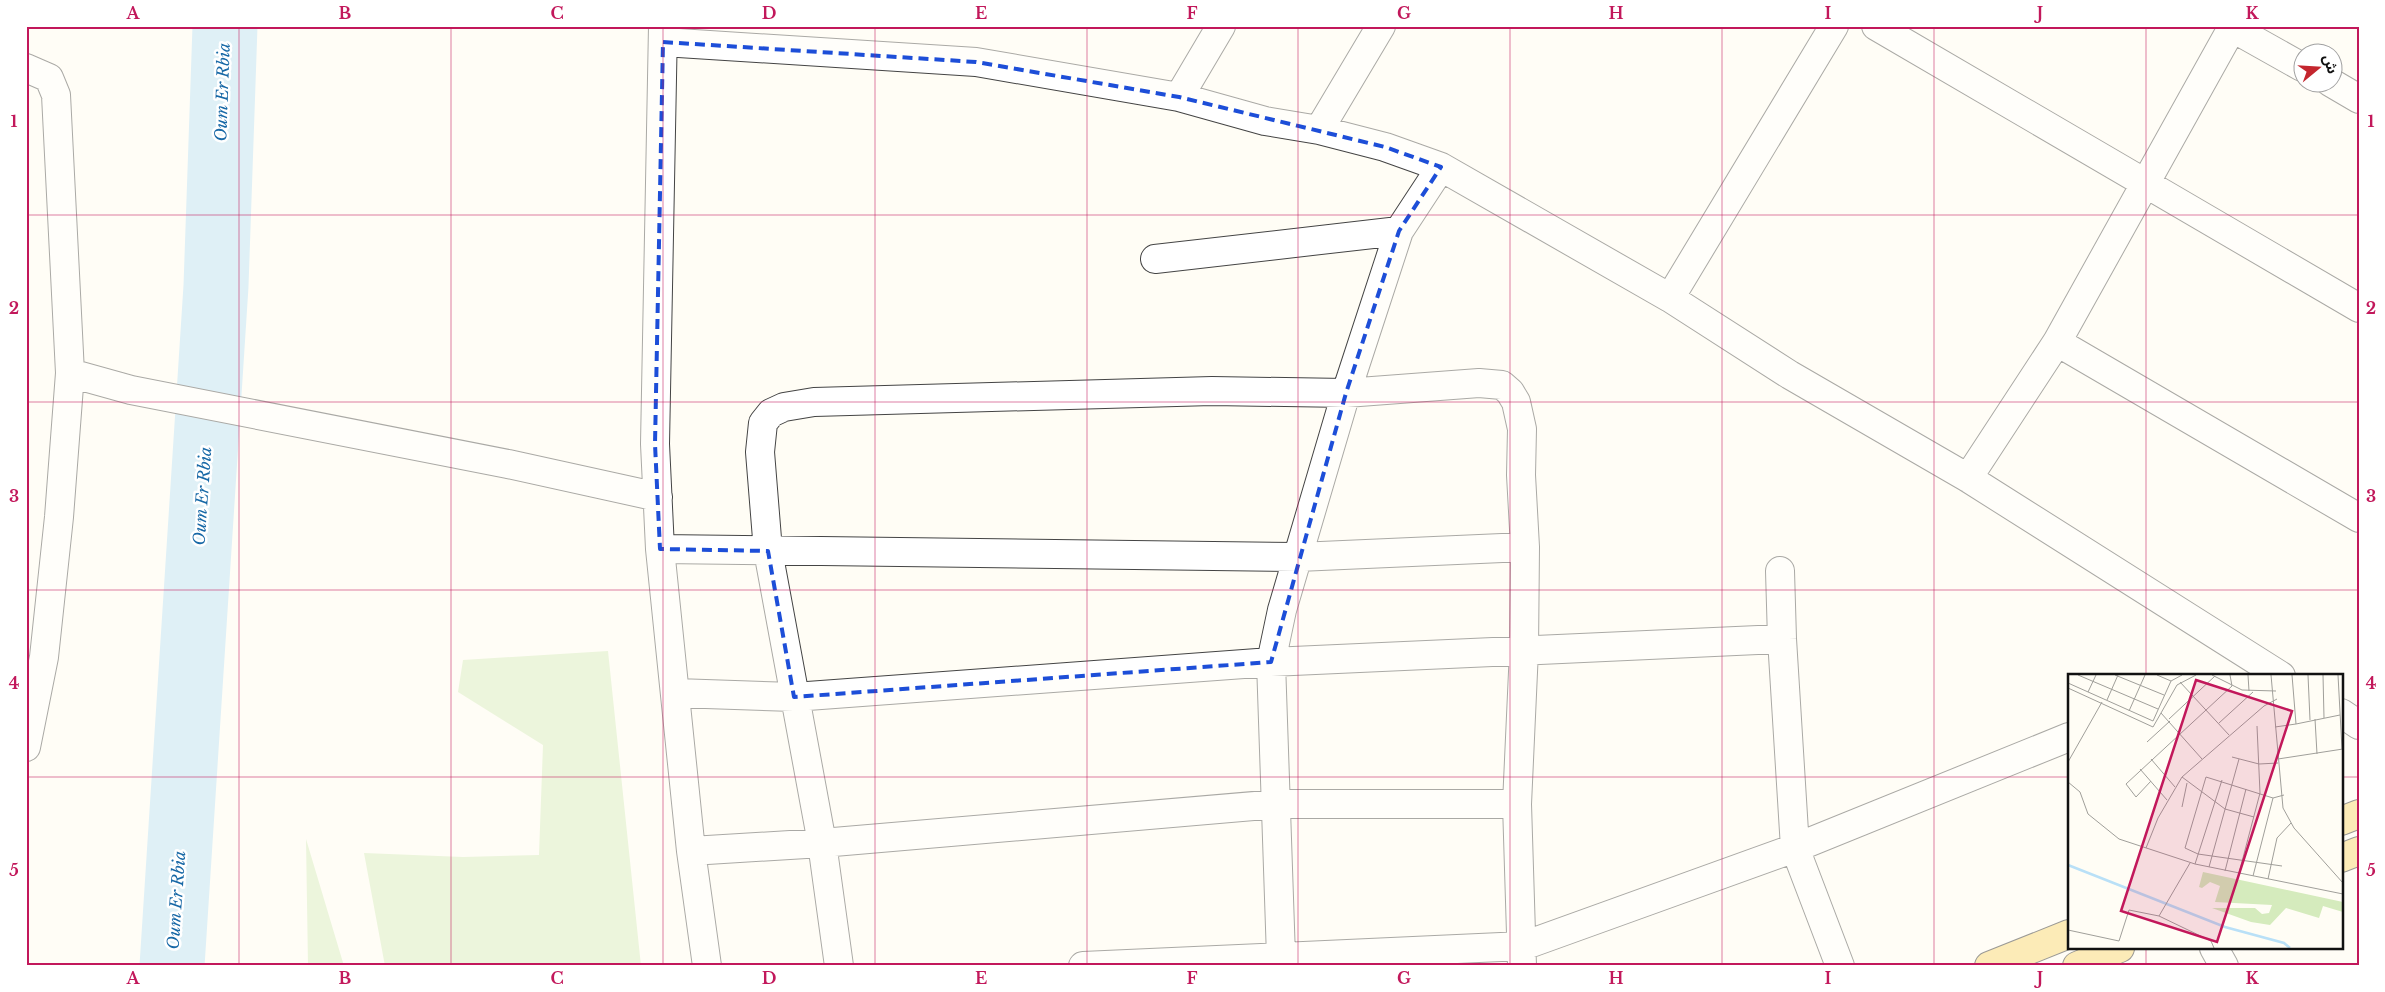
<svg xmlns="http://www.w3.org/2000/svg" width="2385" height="992" viewBox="0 0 2385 992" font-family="'Libre Baskerville','Noto Sans Arabic',serif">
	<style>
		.green { fill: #d5ebbd }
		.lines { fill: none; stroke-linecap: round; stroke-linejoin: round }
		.river { stroke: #b9e0f7; stroke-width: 65 }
		.minor-casing { stroke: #444; stroke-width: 30 }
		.primary-casing { stroke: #222; stroke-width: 30 }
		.minor { stroke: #fff; stroke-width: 28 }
		.primary { stroke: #f9d66b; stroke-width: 28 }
		.marked { fill: none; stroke: #1d4ed8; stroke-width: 4; stroke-dasharray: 10 6; stroke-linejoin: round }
		.grid { fill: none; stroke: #c2185b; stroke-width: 1; stroke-opacity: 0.55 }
		.labels { text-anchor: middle; stroke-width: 5; stroke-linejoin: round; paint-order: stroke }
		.water-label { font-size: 16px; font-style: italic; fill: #1768a6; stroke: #fff }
		.inset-river { fill: none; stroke: #b9e0f7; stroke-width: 2.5 }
		.inset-road { fill: none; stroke: #a09f9a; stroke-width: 1 }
		.view { fill: #c2185b; fill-opacity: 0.15; stroke: #c2185b; stroke-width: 2.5 }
		.inset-edge { fill: none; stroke: #111; stroke-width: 2.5 }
		.neatline { fill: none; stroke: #c2185b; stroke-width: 2 }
		.grid-label { font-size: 16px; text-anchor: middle; font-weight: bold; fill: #c2185b }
	</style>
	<rect width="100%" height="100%" fill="#fffdf5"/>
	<path class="green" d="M608 651 641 966H385L364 853 463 857 539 855 543 745 458 692 463 660Z
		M306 839 344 966H308Z"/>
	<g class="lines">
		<path class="river" d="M172 966 216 286 225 26"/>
		<g class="minor-casing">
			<path id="minor" d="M663 26 655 444 660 549 691 851 707 966
				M1876 26 2359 308
				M2229 26 2302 67
				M663 42 976 62 1179 97 1265 121 1319 130 1385 147 1441 167 1670 298 1790 375 1968 478 2281 676
				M26 68 49 78 56 95 70 373 131 390 508 464 658 497
				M2330 82 2359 99
				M1179 97 1221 26
				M1319 130 1381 26
				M1155 259 1399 231
				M1670 298 1834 26
				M2057 342 2359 518
				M1968 478 2057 342 2233 26
				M660 549 1298 557 1525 547
				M1780 571 1782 639 1795 848 1840 966
				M676 693 794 697 1271 662 1782 639
				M2341 713 2359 725
				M26 747 44 657 59 517 70 373
				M691 851 822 843 1277 804H1517
				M2214 948 2224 966
				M1281 957 1271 662 1282 610 1346 393 1399 231 1441 167
				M839 966 822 843 768 551 760 452 763 423 771 413 784 407 814 402 1212 391 1346 393 1479 383 1502 385 1510 392 1516 402 1522 429 1521 475 1525 547 1524 650 1517 804 1522 966
				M1083 966 1523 946 1795 848 2069 737"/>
		</g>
		<g class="primary-casing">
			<path id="primary" d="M2341 821 2359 814
				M2341 858 2359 851
				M1989 966 2069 934
				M2077 966 2120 948"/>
		</g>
		<use href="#minor" class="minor"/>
		<use href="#primary" class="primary"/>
	</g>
	<path d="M0 0H2385V992H0ZM663 42 976 62 1179 97 1385 147 1441 167 1399 231 1346 393 1271 662 794 697 768 551 660 549 655 444Z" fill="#fffdf5" fill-opacity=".55" fill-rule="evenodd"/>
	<path class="marked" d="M663 42 976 62 1179 97 1385 147 1441 167 1399 231 1346 393 1271 662 794 697 768 551 660 549 655 444Z"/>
	<path class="grid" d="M239 26V966M451 26V966M663 26V966M875 26V966M1087 26V966M1298 26V966M1510 26V966M1722 26V966M1934 26V966M2146 26V676M26 215H2359M26 402H2359M26 590H2359M26 777H2069M2341 777H2359M2146 948V966"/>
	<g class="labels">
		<g class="water-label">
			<text transform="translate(222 92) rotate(-88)" y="6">Oum Er Rbia</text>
			<text transform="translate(202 496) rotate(-86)" y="6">Oum Er Rbia</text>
			<text transform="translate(176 900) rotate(-86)" y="6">Oum Er Rbia</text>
		</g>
	</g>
	<g transform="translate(2068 674)">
		<rect width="275" height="275" fill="#fffdf5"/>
		<path d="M135 198 275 228V238L255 232 251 244 218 234 202 251 183 248 144 234H187L194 240 201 239 204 231 147 228 152 212 142 208 134 214 131 213Z" fill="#d5ebbd"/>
		<path class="inset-river" d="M0 191 157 253 216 269 222 274"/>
		<path class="inset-road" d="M10 1 90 35M47 1 96 21M89 1 103 7M144 1 174 16 208 17M180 1 181 17M203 1 215 134 226 154 275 209M224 1 228 50 272 41M240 1 242 46M255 1 256 44M270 1 274 75M112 8 161 61M0 9 85 47 103 7 114 1M0 14 85 53 109 11 128 1M20 18 28 1M39 26 50 1M61 37 77 1M93 39 134 85M101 45 147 2M247 45 249 80M151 49 185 18M207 53 228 50M79 68 102 47M164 83 191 90 210 89M83 85 107 113M210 85 275 75M0 88 34 28M72 95 99 126M114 103 157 135 186 143M83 107 68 123 58 110 164 12 162 1M0 108 12 118 20 140 51 165 127 190 275 220M114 133 119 109M78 174 90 144 114 103 196 32 209 25M127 190 154 106M214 192 130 180 117 174 138 103 205 124 216 121M141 193 171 85M157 197 178 115M171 199 192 119 189 52M185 202 205 124M200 205 209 164 223 149M91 242 143 267 146 274M0 256 51 267 61 236 91 242 122 189"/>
		<path class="view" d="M128 6 224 37 149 268 53 237Z"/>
		<rect width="275" height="275" class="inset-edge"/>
	</g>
	<rect width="2385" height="992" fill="none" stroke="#ffffff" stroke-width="55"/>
	<g transform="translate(2318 68) rotate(72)"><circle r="24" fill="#ffffff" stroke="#a0a0a0"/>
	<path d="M0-4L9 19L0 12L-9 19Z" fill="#c4262e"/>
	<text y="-8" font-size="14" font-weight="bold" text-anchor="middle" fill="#111111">ش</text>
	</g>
	<rect x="28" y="28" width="2330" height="936" class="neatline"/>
	<g class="grid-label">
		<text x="133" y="19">A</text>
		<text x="345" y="19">B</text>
		<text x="557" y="19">C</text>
		<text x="769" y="19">D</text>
		<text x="981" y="19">E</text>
		<text x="1192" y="19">F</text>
		<text x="1404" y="19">G</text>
		<text x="1616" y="19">H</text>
		<text x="1828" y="19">I</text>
		<text x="2040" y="19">J</text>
		<text x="2252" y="19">K</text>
		<text x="14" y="127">1</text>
		<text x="2371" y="127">1</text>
		<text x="14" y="314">2</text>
		<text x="2371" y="314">2</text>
		<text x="14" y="502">3</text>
		<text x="2371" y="502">3</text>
		<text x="14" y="689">4</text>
		<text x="2371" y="689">4</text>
		<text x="14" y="876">5</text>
		<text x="2371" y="876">5</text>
		<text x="133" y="984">A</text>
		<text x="345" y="984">B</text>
		<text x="557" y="984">C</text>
		<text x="769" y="984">D</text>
		<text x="981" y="984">E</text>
		<text x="1192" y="984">F</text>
		<text x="1404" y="984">G</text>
		<text x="1616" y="984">H</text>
		<text x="1828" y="984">I</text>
		<text x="2040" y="984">J</text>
		<text x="2252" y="984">K</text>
	</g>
</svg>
